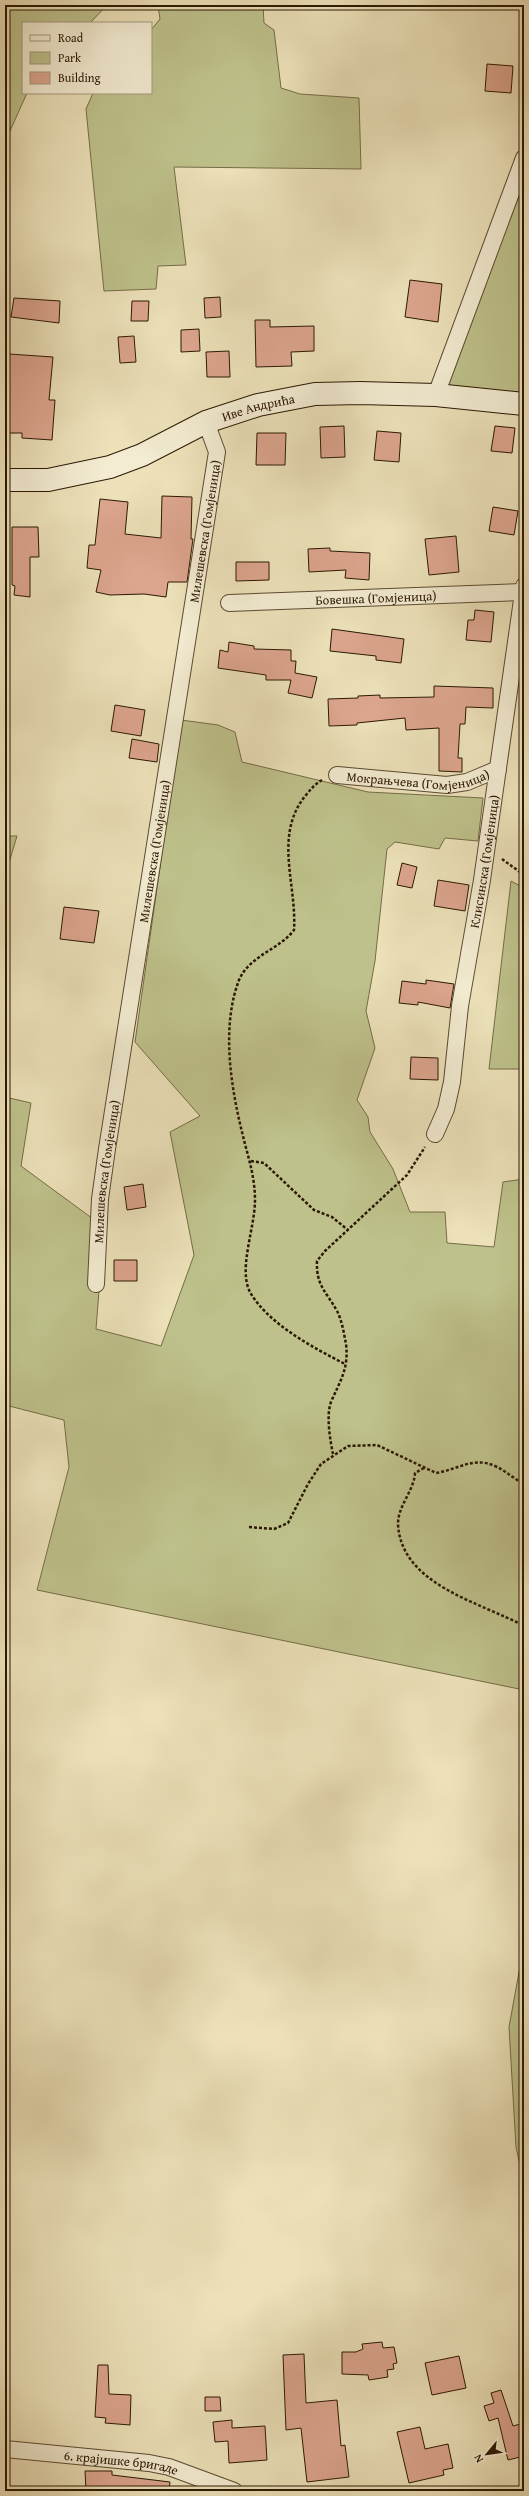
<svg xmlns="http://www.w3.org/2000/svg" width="529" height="2496" viewBox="0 0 529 2496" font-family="'Gentium Book Plus',serif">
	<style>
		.green { fill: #bec18b; stroke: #756c47 }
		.building { fill: #dca58e; stroke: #2c1803 }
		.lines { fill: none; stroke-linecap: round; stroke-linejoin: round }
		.street-casing { stroke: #5c4a30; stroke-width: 18 }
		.secondary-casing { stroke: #2c1803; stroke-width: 24 }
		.path { stroke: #2c1803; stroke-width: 2.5; stroke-dasharray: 3 2; stroke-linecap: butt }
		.street { stroke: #f3ecd2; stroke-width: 16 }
		.secondary { stroke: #f3ecd2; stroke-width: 22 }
		.labels { text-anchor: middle; stroke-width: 3; stroke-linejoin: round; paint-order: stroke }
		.street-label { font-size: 13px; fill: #2c1803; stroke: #f3ecd2 }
	</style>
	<rect width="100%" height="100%" fill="#ece1b9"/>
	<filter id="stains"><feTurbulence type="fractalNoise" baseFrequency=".005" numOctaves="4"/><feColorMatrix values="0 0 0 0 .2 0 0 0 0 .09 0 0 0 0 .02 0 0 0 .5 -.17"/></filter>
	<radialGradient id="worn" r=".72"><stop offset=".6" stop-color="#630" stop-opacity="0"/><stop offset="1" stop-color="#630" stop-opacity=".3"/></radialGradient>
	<path class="green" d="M5 5H107L90 23H23V93H27L5 142Z
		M158 5H263L264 23 274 30 281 88 300 94 359 98 361 169 174 167 186 265 158 266 156 289 104 291 86 109 93 93H151V30L160 19Z
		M524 170V393L447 386Z
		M181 720 218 725 235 732 242 762 368 792 483 798 478 841 445 838 439 849 395 842 387 849 375 961 366 1011 375 1048 357 1100 368 1117 370 1132 393 1169 410 1212H445L447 1243 494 1247 503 1182 524 1179V1690L37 1590 69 1467 64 1420 5 1405V1097L31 1103 21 1166 104 1227 96 1329 161 1346 194 1255 170 1132 200 1116 135 1042Z
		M5 836H17L5 876Z
		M511 881 524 888V1069H489Z
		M524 1945V2184L516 2147 509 2027Z"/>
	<path class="building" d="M487 64 513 66 511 93 485 91Z
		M410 280 442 284 438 322 405 317Z
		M220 297 221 317 205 318 204 298Z
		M14 298 60 301 59 323 11 317Z
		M132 301H149L148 321H131Z
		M255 320H270V327L314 326V351L291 352 292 366 256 367Z
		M199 329 200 351 181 352V330Z
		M134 336 136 362 120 363 118 337Z
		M229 351 230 377H207L206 352Z
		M9 354 53 357 49 400H55L52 440 22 438V433H5V390Z
		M344 426 345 457 321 458 320 427Z
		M495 426 515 428 512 453 491 451Z
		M377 431 401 433 399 462 374 460Z
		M257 433H286L285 465H256Z
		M162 496 192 497 191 539H193L187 582H168L166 597 144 594 110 595 96 592 101 570 87 568 89 545H95L100 499 128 502 125 534 161 538Z
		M493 507 518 511 514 535 489 531Z
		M12 527H38L39 557H30V597L14 595 15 586 12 585Z
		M456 536 459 572 429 575 425 539Z
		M330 548V551L370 553 369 580 345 578 346 570 309 572 308 549Z
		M236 562H269V580L236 581Z
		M475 610 494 612 491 642 466 640 468 620H474Z
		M332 629 404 639 401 663 376 660V656L330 651Z
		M229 642 254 646V649L291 650V661H296L295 673 317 677 312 698 288 693 291 680H266V675L218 668 220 650 228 652Z
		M434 686 493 688V708L466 707 465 724H460L458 758H462V772L439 771V728L406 730 405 718 357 723V725L329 726 328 699 358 698V696L380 695V698L434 697Z
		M115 705 145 710 141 736 111 731Z
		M132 739 159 744 157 762 129 758Z
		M402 863 417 867 412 888 397 885Z
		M438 880 469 885 465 911 434 906Z
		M64 907 99 911 94 943 60 939Z
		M426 980 454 984 450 1008 418 1002V1005L399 1003 402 981 426 984Z
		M411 1057 438 1058V1080L410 1079Z
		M143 1184 146 1207 127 1210 124 1187Z
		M114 1260H137V1281H114Z
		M382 2342 383 2348 394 2347 397 2363 393 2364 394 2369 387 2370 388 2377 369 2380 368 2375 342 2374V2352H356L363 2349 362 2344Z
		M304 2354 306 2403 337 2400 341 2446 345 2445 349 2477 307 2482 301 2428 286 2430 283 2355Z
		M459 2356 466 2388 432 2395 425 2363Z
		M98 2365H108L109 2394 131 2395 130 2425 105 2423 106 2418 95 2417Z
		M501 2390 513 2426 524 2423V2456L508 2460 498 2418 489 2421 484 2406 494 2403 491 2393Z
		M205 2397H220L221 2411H205Z
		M232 2420V2428L265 2426 267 2460 229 2463 228 2441 215 2442 213 2422Z
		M420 2427 425 2449 448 2444 453 2468 443 2470 444 2475 409 2483 397 2432Z
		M85 2471H112V2475L170 2482 169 2491H86Z"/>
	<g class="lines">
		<g class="street-casing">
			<g id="street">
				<path d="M436 395 524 158"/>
				<path id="s1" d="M229 603 523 592"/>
				<path id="s2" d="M337 775 447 785 467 782 498 769"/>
				<path id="s3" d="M435 1134 446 1109 452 1082 460 1006 482 880 524 586"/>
				<path id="s4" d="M96 1284 100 1199 107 1149 217 452 206 422"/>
				<path id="s5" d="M5 2449 149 2463 169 2467 234 2491"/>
			</g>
		</g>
		<g class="secondary-casing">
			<g id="secondary">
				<path id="s6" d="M5 480H48L110 467 142 455 206 422 258 405 315 394 360 393 436 395 524 404"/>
			</g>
		</g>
		<path class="path" d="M322 780C315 784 311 789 306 795 273 835 297 884 294 930 279 950 250 955 239 980 220 1030 232 1094 245 1144 250 1163 255 1180 255 1200 255 1228 238 1269 250 1292 268 1324 314 1348 345 1364
			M502 859 524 875
			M251 1161 264 1163 314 1210 332 1217 348 1230
			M333 1454C330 1440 326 1415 331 1402 340 1381 349 1369 346 1344 344 1334 342 1320 337 1311 326 1291 316 1286 317 1261L325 1251 407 1175 425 1147
			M424 1468 415 1473C414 1491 398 1505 398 1524 401 1585 480 1602 524 1626
			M249 1527 274 1529 288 1523 308 1484 321 1464 348 1446 377 1445 436 1473C457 1470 473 1456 495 1466 506 1471 514 1479 524 1484"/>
		<use href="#street" class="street"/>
		<use href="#secondary" class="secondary"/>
	</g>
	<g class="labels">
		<g class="street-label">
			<text dy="5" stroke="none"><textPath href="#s6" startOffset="267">Иве Андрића</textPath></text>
			<text dy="5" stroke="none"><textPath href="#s4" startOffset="761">Милешевска (Гомјеница)</textPath></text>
			<text dy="5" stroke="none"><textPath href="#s1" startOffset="147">Бовешка (Гомјеница)</textPath></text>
			<text dy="5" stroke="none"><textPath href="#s2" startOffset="82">Мокрањчева (Гомјеница)</textPath></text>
			<text dy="5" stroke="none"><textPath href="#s4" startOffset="437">Милешевска (Гомјеница)</textPath></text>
			<text dy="5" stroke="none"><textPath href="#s3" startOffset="278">Клисинска (Гомјеница)</textPath></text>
			<text dy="5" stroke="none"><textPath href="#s4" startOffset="113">Милешевска (Гомјеница)</textPath></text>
			<text dy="5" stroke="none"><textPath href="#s5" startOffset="117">6. крајишке бригаде</textPath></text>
		</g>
	</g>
	<rect width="529" height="2496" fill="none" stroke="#ece1b9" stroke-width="20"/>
	<rect x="6" y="6" width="517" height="2484" fill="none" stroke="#2c1803" stroke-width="2"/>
	<rect x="10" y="10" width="509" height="2476" fill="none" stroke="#2c1803"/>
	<rect x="22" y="22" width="130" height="72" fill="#f3ecd2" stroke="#a3977f"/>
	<rect x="30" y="35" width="20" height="6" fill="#f3ecd2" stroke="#a3977f"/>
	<text x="58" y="42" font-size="12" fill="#2c1803">Road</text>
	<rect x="30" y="52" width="20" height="12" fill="#bec18b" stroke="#a3977f"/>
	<text x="58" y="62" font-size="12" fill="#2c1803">Park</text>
	<rect x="30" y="72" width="20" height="12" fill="#dca58e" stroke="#a3977f"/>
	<text x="58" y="82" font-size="12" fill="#2c1803">Building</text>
	<g transform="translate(487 2454) rotate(241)" stroke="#f3ecd2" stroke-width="3" paint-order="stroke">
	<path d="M0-3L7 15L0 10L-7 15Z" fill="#2c1803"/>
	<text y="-6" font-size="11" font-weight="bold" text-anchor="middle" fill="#2c1803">N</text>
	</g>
	<rect width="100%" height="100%" filter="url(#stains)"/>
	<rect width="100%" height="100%" fill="url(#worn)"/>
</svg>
